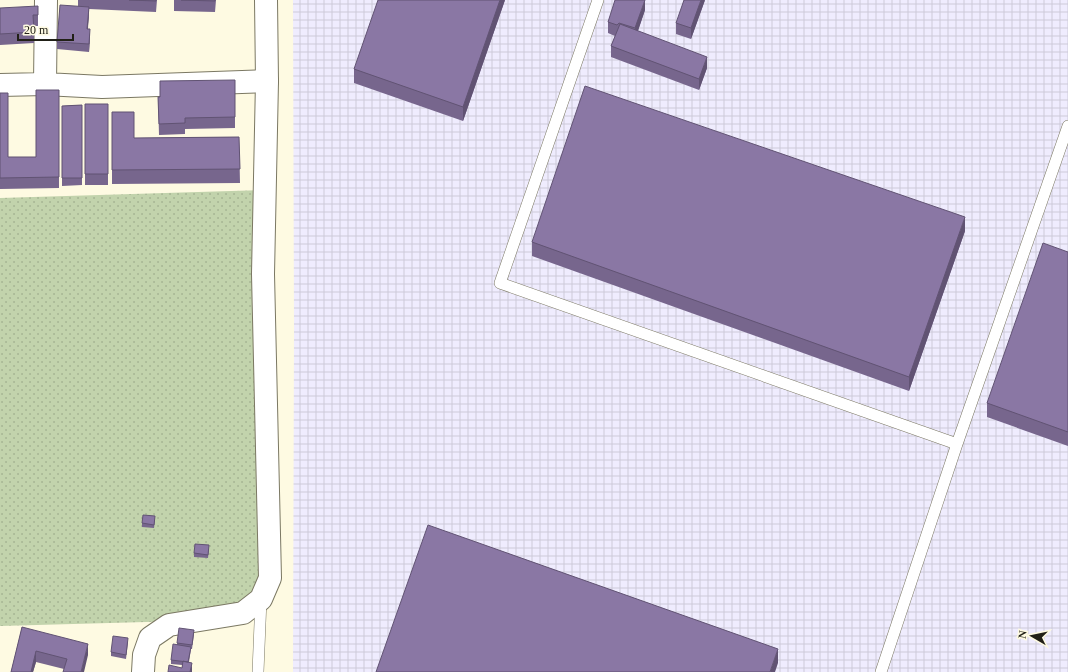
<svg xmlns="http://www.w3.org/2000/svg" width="1068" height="672" viewBox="0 0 1068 672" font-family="'Times New Roman',serif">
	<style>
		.industrial { fill: url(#industrial-grid) }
		.grass { fill: url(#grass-dots) }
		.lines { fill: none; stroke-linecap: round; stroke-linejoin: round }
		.service-casing { stroke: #7b7863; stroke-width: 12 }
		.minor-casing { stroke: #7b7863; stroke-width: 24 }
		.tertiary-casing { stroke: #7b7863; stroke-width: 24 }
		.service { stroke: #fff; stroke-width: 11 }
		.minor { stroke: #fff; stroke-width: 22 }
		.tertiary { stroke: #fff; stroke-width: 22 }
		.wall { fill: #77668d }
		.shaded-wall { fill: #615373 }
		.building { fill: #8a77a4; stroke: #615373 }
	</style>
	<defs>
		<pattern id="industrial-grid" width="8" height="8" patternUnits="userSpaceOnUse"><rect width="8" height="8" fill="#efecfe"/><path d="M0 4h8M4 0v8" fill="none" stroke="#cdcad9"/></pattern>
		<pattern id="grass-dots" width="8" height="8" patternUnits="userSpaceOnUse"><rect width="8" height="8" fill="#c2d3ac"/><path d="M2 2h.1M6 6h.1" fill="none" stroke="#a6b593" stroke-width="1.8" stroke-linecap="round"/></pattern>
	</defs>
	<rect width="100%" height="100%" fill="#fefae2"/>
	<path class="industrial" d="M293 0H1068V672H293L294 328Z"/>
	<path class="grass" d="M261 190 258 619 0 626V198Z"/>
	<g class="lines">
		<g class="service-casing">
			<path id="service" d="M598 0 500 283 957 444
				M258 672 261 599
				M881 672 957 444 1068 126"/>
		</g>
		<g class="minor-casing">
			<path id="minor" d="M45 84 46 0
				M0 85 45 84 102 87 267 81"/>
		</g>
		<g class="tertiary-casing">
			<path id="tertiary" d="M143 672 144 655 150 638 169 625 243 613 261 599 270 578 263 274 267 81 266 0"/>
		</g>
		<use href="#service" class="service"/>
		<use href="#minor" class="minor"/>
		<use href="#tertiary" class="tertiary"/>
	</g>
	<path class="wall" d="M78 0H157L156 12 89 9 88 29 90 36 89 52 57 49V42L78 6Z
		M174 0H216L215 12 174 11Z
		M505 0 463 121 354 83V69Z
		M705 0 691 39 676 34V23Z
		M0 8 38 15V26H34V43L0 45Z
		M645 10 638 31 707 68 699 90 611 57V46L615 36 608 33V22Z
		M235 80V128L185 129V134L159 135 158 97Z
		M59 90V188L0 189V93L8 157H36Z
		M85 104H108V185H85Z
		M82 105V185L62 186V106Z
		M112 112 134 138 239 137 240 183 112 184Z
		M965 231 909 391 532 256V242Z
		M1068 252V446L987 417V403Z
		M155 520 154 528 142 527V523Z
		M209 549 208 558 194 557V553Z
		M22 627 88 655 64 669 36 662 33 672H11Z
		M194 634 192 649H191L189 662 192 670V672H168L182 668V665L171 664V660L177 645V643Z
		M128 642 126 659 111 656V652Z"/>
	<path class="shaded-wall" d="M500 0H505L463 121V107Z
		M645 0V10L635 39V28Z
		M701 0H705L691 39V28Z
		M89 7V15L87 36V29Z
		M90 29V36L89 52V44Z
		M707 57V68L699 90V79Z
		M965 217V231L909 391V377Z
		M88 644V655L84 672H81Z
		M778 649V663L775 672H770Z
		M36 651V662L33 672H31Z
		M192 663V672H190Z"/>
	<path class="building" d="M129 0H156V1Z
		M181 0H215V1Z
		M378 0H500L463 107 354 69Z
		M615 0H645L635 28 619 23 617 25 608 22Z
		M684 0H701L691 28 676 23Z
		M60 5 89 7 87 29H90L89 44 57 42Z
		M38 6V15H33L34 32 0 34V8Z
		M620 24 707 57 699 79 611 46Z
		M235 80V117L185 118V123L159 124 158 97H160V81Z
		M585 86 965 217 909 377 532 242Z
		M36 90H59V177L0 178V93H8V157H36Z
		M85 104H108V174H85Z
		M82 105V178H62V106Z
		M112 112H134V138L239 137 240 169 112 170Z
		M1043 243 1068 252V432L987 403Z
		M143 515 155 516 154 525 142 523Z
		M428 525 778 649 770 672H376Z
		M195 544 209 545 208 555 194 553Z
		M22 627 88 644 81 672H63L67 659 36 651 31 672H11Z
		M179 628 194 630 192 645 177 643Z
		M113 636 128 638 126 655 111 652Z
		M173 644 191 647 188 662 171 660Z
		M183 661 192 663 190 672H168L169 665 182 668Z"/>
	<g transform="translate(1032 636) rotate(279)" stroke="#fefae2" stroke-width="3" paint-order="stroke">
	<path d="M0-3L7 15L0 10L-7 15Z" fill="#212017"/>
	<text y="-6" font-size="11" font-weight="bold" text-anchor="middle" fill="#212017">N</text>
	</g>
	<path d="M18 34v6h55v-6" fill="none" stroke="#212017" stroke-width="2"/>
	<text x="24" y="34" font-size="12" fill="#212017" stroke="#fefae2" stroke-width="3" paint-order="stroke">20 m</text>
</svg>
